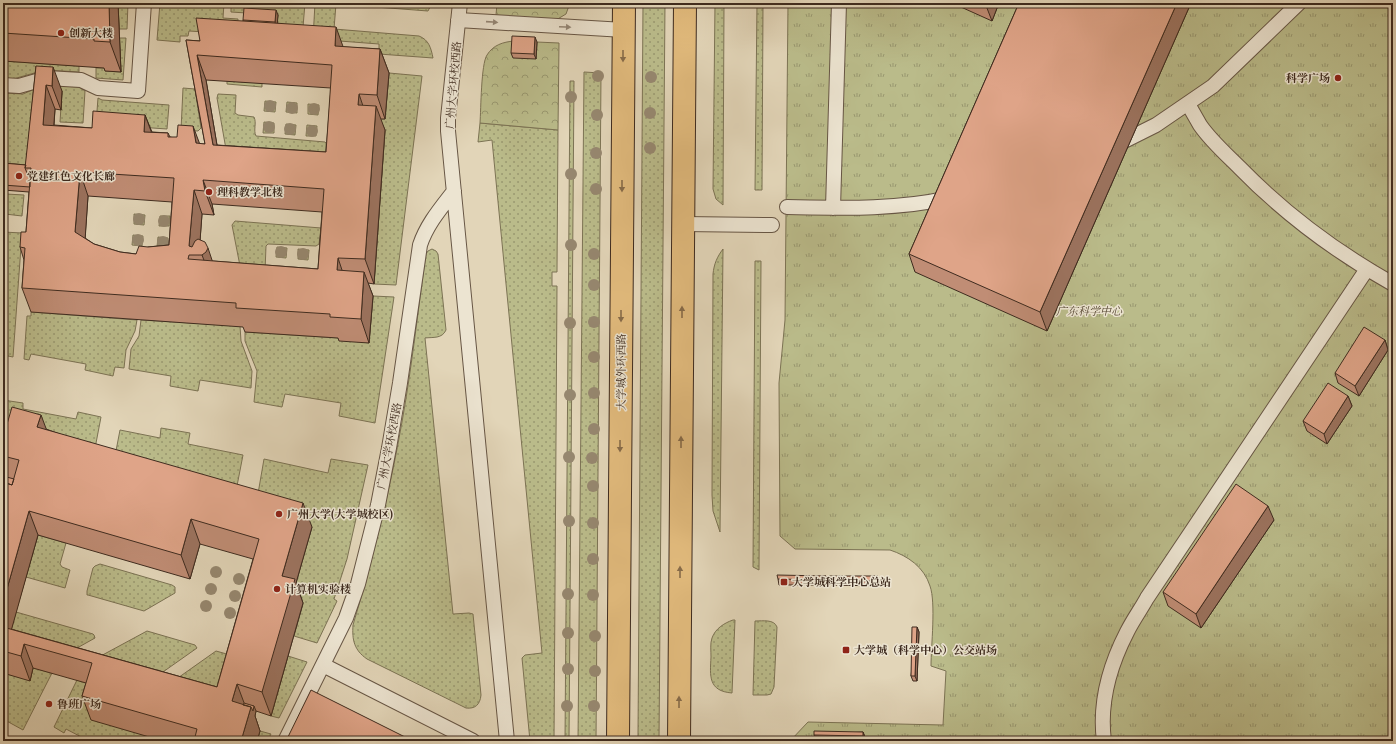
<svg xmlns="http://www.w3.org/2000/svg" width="1396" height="744" viewBox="0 0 1396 744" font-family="'Libre Caslon Text','Noto Serif SC',serif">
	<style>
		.grass { fill: url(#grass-dots); stroke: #7c7354 }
		.forest { fill: url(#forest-crowns); stroke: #7c7354 }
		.park { fill: url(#park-tufts); stroke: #7c7354 }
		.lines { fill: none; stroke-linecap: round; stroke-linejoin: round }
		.lane-casing { stroke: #675645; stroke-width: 16 }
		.primary-casing { stroke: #3e2b1f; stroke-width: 24 }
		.lane { stroke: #ece4d1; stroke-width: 14 }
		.primary { stroke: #e1ba7c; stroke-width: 22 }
		.tree { fill: #96876f }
		.wall { fill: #c08d75; stroke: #3e2b1f; fill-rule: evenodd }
		.shaded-wall { fill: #9c735f; stroke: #3e2b1f }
		.building { fill: #dfa488; stroke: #3e2b1f; fill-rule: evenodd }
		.oneway { fill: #958878 }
		.oneway2 { fill: #876b49 }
		.poi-dot { fill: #8f2418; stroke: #ece4d1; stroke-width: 1.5 }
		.labels { text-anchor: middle; stroke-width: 3; stroke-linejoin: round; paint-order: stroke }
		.poi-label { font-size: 11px; font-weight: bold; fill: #3e2b1f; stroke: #ece4d1; text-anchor: start }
		.street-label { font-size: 11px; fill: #3e2b1f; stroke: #ece4d1 }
		.park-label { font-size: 11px; font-style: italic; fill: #574834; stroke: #ece4d1 }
	</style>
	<defs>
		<pattern id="grass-dots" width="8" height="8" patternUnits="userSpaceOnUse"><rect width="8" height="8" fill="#babb8a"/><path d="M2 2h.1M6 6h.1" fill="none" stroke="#999870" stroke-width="1.8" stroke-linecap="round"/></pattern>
		<pattern id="forest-crowns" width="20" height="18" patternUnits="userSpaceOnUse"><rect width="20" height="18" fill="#babb8a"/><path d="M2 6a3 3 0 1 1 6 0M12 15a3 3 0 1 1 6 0" fill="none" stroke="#999870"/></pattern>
		<pattern id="park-tufts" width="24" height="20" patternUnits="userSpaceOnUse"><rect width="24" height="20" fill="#babb8a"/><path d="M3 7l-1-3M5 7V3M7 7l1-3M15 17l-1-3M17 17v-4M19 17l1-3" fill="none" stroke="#999870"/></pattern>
	</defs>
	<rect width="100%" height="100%" fill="#e2d5b8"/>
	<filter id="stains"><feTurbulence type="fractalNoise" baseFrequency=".005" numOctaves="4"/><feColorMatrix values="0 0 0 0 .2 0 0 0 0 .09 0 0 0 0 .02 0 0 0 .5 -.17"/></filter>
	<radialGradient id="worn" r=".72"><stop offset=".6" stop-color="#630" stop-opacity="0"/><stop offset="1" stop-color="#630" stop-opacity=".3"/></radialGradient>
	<path class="grass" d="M118 3H128L127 29H119Z
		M160 3H224L223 18 238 19 237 34 189 31 188 36H180V42L157 40Z
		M231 3H305L302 39 244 35 278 15 231 12Z
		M315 3H430V7L428 11 336 4 334 29 419 36C429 40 431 48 433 58L379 54V44L313 39Z
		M643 3H665L659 741H638V736Z
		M715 3H724L723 205 716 199 713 189Z
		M757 3H763L762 190H755Z
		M119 38H126L123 80 96 78V68H105V71L121 72Z
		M3 61 79 66V72L45 70 13 79 3 78Z
		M584 72 601 73 596 741H578Z
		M389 73 422 76 396 285 374 284 385 131 367 118 385 119Z
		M227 81 262 83V87L227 84Z
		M570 81H574L569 741H565Z
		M44 85 79 87 85 91 83 123 60 122 62 91 45 90 36 171 3 168V93L23 94Z
		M183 88 195 89 201 128 198 131 181 130Z
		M218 94 236 95 235 113 238 115 254 117C257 123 253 130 256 136L325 142 326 143V158L227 155 217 98Z
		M98 98 102 100 169 105 167 129 96 124Z
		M265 101 276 102 275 112 264 111Z
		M287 102 297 103V113L286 112Z
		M308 104 319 105 318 115 308 114Z
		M264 122 274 123V133H263Z
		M480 123 558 130 557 272H552V286H557L554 741H530L522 658 525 655 542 653 492 140 478 142Z
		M286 124 296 125 295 135 285 134Z
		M307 125 317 126 316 136H306Z
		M6 194 24 195 22 216 5 214Z
		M134 214 145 215 144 225 134 224Z
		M160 216H170L169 226H159Z
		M235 221 321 228 319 244 316 246 268 244 266 246 265 272 241 271 232 225Z
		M3 232 22 233 13 357 3 355Z
		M133 235 143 236 142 246 132 245Z
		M158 237 168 238V248L157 247Z
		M277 247 287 248 286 258 276 257Z
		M298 249 309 250 308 260 298 259Z
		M432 249 436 251 438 254 446 330C442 339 433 337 425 338L453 614 469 613 473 614 481 695C480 705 475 709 466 708L367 659C354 650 352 640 353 625 373 558 390 491 402 422 412 366 418 310 426 254L428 251Z
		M723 249 720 532 713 511 712 495 713 274C714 264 717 257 723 249Z
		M755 261H761L759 570 753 567Z
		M373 296 394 297 375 423 339 416 341 403 285 394 282 407 254 402 257 371 245 341V332L339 338 369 343Z
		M31 312 137 320 135 331 126 350 124 368 115 367 113 376 85 370 86 364 31 354 29 360 24 359 27 316H31Z
		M141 320 240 326 241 341 252 371 251 388 200 380 198 391 170 386 171 376 129 369 131 349 139 336Z
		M3 400 23 403V409L76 419 78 412 101 417 92 464 7 478 3 481Z
		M161 428 190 433 188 444 243 455 236 491 115 456 120 430 160 438Z
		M264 459 328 473 331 459 368 465 347 559 334 599 337 601 317 643 294 636 303 604 255 511Z
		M38 535 66 543 60 564 62 567 70 570 65 588 26 577Z
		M100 564 172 585 175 587V593L144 611 88 595H87V591L93 568 95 566Z
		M16 612 93 634 94 635 95 638 52 662 6 649Z
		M733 620H735L732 693C708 691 710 676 711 657 711 651 710 643 712 638 715 629 724 623 733 620Z
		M755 621C763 621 774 619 777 627L774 687 771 694 767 695H753Z
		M147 631 195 645 197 648 153 679 97 658Z
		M216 651 241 658 225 711 158 692Z
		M288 656 307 662 279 718 271 716Z
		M33 668 52 673 23 730 3 719V673L30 680Z
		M77 680 100 687 163 741H89L66 729 64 733 54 727Z
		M260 731 271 734 267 741H257Z"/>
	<path class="forest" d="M497 3H570L566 14 556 20 500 17 496 15Z
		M514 41 559 43 558 130 480 123C481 109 481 64 487 55 493 45 503 42 514 41Z"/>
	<path class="park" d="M788 3H1393V741H790L808 722 943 725 946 671 931 666C931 646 936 603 930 586 924 567 908 556 890 550L795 549 780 536 779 383 785 320Z"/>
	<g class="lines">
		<g class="lane-casing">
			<path id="lane" d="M460 3 448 118V131L507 741
				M458 20 624 30
				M3 85 19 86 47 78 81 80 98 88 138 91 144 3
				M1188 104C1192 111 1196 118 1200 125 1211 141 1226 154 1240 168 1285 214 1336 252 1393 284
				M1116 145 1156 125 1213 86 1299 3
				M787 207C841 208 896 210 949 198
				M833 208 839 3
				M683 224 772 225
				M323 665 473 741
				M285 741 346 618 358 584 378 505 389 448 400 383 420 245C427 224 441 208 454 191
				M1104 741C1099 703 1110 665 1127 632 1133 620 1141 609 1147 598L1367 269"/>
		</g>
		<g class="primary-casing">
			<path id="primary" d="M618 741 624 3
				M679 741 685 3"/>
		</g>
		<use href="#lane" class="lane"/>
		<use href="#primary" class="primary"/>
	</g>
	<g class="tree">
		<circle cx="598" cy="76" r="6"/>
		<circle cx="651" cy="77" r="6"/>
		<circle cx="571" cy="97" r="6"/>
		<circle cx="270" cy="106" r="6"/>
		<circle cx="292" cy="108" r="6"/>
		<circle cx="314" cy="109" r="6"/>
		<circle cx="650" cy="113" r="6"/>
		<circle cx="597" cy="115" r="6"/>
		<circle cx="269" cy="127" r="6"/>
		<circle cx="290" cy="129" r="6"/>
		<circle cx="312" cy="131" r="6"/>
		<circle cx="650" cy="148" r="6"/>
		<circle cx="596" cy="153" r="6"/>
		<circle cx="571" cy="174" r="6"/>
		<circle cx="596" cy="189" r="6"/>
		<circle cx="139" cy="219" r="6"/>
		<circle cx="164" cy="221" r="6"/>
		<circle cx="138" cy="240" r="6"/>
		<circle cx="163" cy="242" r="6"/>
		<circle cx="571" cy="245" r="6"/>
		<circle cx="281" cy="252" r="6"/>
		<circle cx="303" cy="254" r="6"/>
		<circle cx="594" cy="254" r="6"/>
		<circle cx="594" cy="285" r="6"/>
		<circle cx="594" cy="322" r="6"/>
		<circle cx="570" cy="323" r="6"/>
		<circle cx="594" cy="357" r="6"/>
		<circle cx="594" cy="393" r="6"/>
		<circle cx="570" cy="395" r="6"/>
		<circle cx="594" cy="429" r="6"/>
		<circle cx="569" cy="457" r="6"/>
		<circle cx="592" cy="458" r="6"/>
		<circle cx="593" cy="486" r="6"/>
		<circle cx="569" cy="521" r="6"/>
		<circle cx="593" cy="523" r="6"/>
		<circle cx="593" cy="559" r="6"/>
		<circle cx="216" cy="572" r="6"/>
		<circle cx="239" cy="579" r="6"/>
		<circle cx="211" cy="589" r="6"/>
		<circle cx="568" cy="594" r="6"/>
		<circle cx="593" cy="595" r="6"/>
		<circle cx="235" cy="596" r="6"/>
		<circle cx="206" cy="606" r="6"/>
		<circle cx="230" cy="613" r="6"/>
		<circle cx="568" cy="633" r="6"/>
		<circle cx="595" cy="636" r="6"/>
		<circle cx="568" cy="669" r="6"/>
		<circle cx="595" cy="671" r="6"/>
		<circle cx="567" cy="706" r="6"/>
		<circle cx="594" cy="706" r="6"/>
	</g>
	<path class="wall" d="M3 3H118L121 72 105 71 104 68 3 61Z
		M952 3H999L992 21Z
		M1019 3H1191L1047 331 915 272 909 254Z
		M278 15 277 23 343 47 380 49 389 73 385 119H380L385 130 374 284 368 283 373 296 369 343 339 341 338 338 245 332 243 327 31 312 22 288 24 260 20 247 26 232 29 192 3 190V163L26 165 36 66 62 91 61 110 55 109 54 125 92 128 145 115 152 132 168 133 170 137 200 144H205L186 40 200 41 243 21V20ZM206 80 331 88 326 152 217 145ZM88 196 172 202 169 245 148 247 136 254 120 252 94 244 85 238ZM212 204 322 212 318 269 212 261 200 240 202 214 214 215Z
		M537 42 536 59 513 58 511 53Z
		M1385 340 1388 350 1359 396 1338 383 1335 373Z
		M1348 396 1352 406 1327 444 1307 431 1303 421Z
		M46 429 312 527 296 583 303 603 271 716 256 711 255 716 260 731 257 741H163L91 720 82 696 86 683 33 668 30 681 3 673V476L7 477 3 467V438ZM38 535 190 579 200 544 253 559 217 687 11 629Z
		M1274 520 1201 628 1168 606 1163 592Z
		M826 576 828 581V585H779L778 579Z
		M829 580 880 581V586L831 585Z
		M917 627 919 632 917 681H913L911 676Z
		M863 732 865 737V741L816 740 814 735Z"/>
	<path class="shaded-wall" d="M109 3H118L121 72 110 42Z
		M985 3H999L992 21Z
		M1177 3H1191L1047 331 1040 312Z
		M276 10 278 15 277 27 275 22Z
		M336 27 345 52 335 46Z
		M535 37 537 42 536 59 534 54Z
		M380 49 389 73 385 119 377 95Z
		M197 55 206 80 221 169 213 145Z
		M53 67 62 91 61 110 52 86Z
		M46 85 55 109 52 149 43 125Z
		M359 94 367 118 358 105Z
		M376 106 385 130 374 284 365 259Z
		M145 115 154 139 144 132Z
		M193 126 202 150 196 143Z
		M80 172 88 196 84 256 75 232Z
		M203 180 212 204 214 215 205 191Z
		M194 190 202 214 199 255 189 246Z
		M208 248 216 272 211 279 202 255Z
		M338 258 346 282 337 270Z
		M364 272 373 296 369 343 361 319Z
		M1385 340 1388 350 1359 396 1355 386Z
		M1348 396 1352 406 1327 444 1324 434Z
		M41 415 50 439 37 427Z
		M303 503 312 527 296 583 303 603 271 716 262 692 282 576Z
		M1268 506 1274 520 1201 628 1196 614Z
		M29 511 38 535 6 649 3 642V603Z
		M191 519 200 544 190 579 181 555Z
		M826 576 828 581V585L826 580Z
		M878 576 880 581V586L878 581Z
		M917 627 919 632 917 681 915 676Z
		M24 644 33 668 30 681 21 656Z
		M237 684 246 708 232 701Z
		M254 706 256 711 255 716 260 731 257 741H241L251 707Z
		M863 732 865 737V741L863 736Z"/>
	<path class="building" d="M3 3H109L110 42 94 41V39L3 33Z
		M1019 3H1177L1040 312 909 254Z
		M244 8 276 10 275 22 243 20Z
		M196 18 336 27 335 46 380 49 377 95 359 94 358 105 376 106 365 259 338 258 337 270 364 272 361 319 330 317V314L236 308V303L22 288 25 248 20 247 21 232H26L31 168H25L36 66 53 67 52 86 46 85 43 125 92 128 93 111 145 115 144 132 168 133V137H177L178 125 193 126 196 143 205 144 186 40 200 41ZM197 55 332 65 326 152 213 145ZM80 172 174 178 169 245 148 247 139 246 136 254 120 252 94 244 75 232ZM203 180 324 189 318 269 188 259 189 255H202L206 252 208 248 205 242 198 239 195 241 192 247 189 246 194 190 205 191Z
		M512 36 535 37 534 54 511 53Z
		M3 163 26 165 25 168 30 181V187L3 185Z
		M1364 327 1385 340 1355 386 1335 373Z
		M1328 383 1348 396 1324 434 1303 421Z
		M12 407 41 415 37 427 303 503 282 576 295 579 262 692 237 684 232 701 251 707 241 741H194L197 729 82 696 92 663 24 644 21 656 3 651V627L217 687 259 539 191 519 181 555 29 511 3 603V482L12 485 19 460 3 456V438Z
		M3 476 14 479 12 485 3 482Z
		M1236 484 1268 506 1196 614 1163 592Z
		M777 575 826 576V580L778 579Z
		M829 576H878V581L829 580Z
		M912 627H917L915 676H911Z
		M311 690 413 741H286Z
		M244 703 254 706 253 711 251 707 243 705Z
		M814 731 863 732V736L814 735Z"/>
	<defs><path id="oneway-solid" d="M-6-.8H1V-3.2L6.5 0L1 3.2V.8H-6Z"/></defs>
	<g class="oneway">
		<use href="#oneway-solid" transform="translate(492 22) rotate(4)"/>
		<use href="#oneway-solid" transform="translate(565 27) rotate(3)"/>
	</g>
	<g class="oneway2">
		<use href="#oneway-solid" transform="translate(623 56) rotate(90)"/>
		<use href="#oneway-solid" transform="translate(622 186) rotate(90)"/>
		<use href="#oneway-solid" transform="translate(682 312) rotate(-90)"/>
		<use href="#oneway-solid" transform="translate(621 316) rotate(90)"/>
		<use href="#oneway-solid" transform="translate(681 442) rotate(-90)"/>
		<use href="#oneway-solid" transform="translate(620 446) rotate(90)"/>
		<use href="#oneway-solid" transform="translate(680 572) rotate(-90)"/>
		<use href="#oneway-solid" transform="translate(679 702) rotate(-90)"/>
	</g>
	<g class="poi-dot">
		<circle cx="61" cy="33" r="4"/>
		<circle cx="1338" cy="78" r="4"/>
		<circle cx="19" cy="176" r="4"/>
		<circle cx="209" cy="192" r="4"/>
		<circle cx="279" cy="514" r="4"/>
		<rect x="780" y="578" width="8" height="8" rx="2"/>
		<circle cx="277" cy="589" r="4"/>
		<rect x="842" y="646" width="8" height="8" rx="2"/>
		<circle cx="49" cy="704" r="4"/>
	</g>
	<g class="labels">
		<g class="poi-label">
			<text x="69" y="37">创新大楼</text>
			<text x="1330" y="82" text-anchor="end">科学广场</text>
			<text x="27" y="180">党建红色文化长廊</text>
			<text x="217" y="196">理科教学北楼</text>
			<text x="287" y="518">广州大学(大学城校区)</text>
			<text x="792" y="586">大学城科学中心总站</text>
			<text x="285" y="593">计算机实验楼</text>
			<text x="854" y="654">大学城（科学中心）公交站场</text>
			<text x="57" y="708">鲁班广场</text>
		</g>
		<g class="street-label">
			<text transform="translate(453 85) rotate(-85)" y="4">广州大学环校西路</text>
			<text transform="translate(621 372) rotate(-90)" y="4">大学城外环西路</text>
			<text transform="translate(389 446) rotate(-79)" y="4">广州大学环校西路</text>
		</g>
		<g class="park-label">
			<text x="1089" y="315">广东科学中心</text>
		</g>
	</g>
	<rect width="1396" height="744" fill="none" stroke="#e2d5b8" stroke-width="16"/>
	<rect x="4" y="4" width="1388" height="736" fill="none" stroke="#3e2b1f" stroke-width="2"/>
	<rect x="8" y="8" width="1380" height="728" fill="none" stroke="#3e2b1f"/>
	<rect width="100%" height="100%" filter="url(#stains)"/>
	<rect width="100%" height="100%" fill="url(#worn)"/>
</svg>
